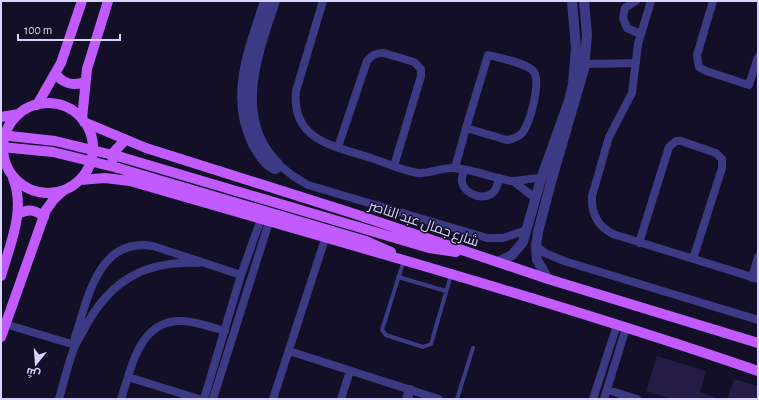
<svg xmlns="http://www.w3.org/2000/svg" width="759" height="400" viewBox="0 0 759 400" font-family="'Alegreya Sans',Cairo,sans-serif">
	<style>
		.building { fill: #241b47 }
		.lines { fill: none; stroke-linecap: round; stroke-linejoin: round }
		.service { stroke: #3d3a85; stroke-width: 4 }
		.minor { stroke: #3d3a85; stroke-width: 8 }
		.tertiary { stroke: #3d3a85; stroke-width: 10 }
		.primary { stroke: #c25bff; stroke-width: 10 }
		.primary-bridge { stroke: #c25bff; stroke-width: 10 }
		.labels { text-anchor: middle; stroke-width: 3; stroke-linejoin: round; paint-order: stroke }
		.street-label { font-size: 14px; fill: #d9d4ff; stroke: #130f26 }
	</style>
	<rect width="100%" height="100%" fill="#130f26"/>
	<path class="building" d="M657 356 706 371 700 392 719 399H671L646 391Z
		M734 379 758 386V399H727Z"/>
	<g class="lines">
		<path class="service" d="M404 260 382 330 386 335 423 347 431 344 451 275
			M398 277 446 291
			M457 399 473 348"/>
		<path class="minor" d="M323 1 296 91C291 141 335 146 371 158 386 163 403 171 418 173 431 174 442 167 454 168 473 169 492 178 511 181 519 182 530 177 541 179
			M636 1 625 8 623 18 627 28 640 34
			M651 1 638 44 632 93 609 137 592 196C591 213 597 226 613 234L758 279
			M713 1 697 55 699 67 706 71 749 85 758 57
			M585 64 636 63
			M338 147 367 61C372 55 376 53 384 53L414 62 421 69V76L394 166
			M278 164 293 176 308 185 487 238H503L527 230
			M455 168 466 128 507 140C513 139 519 137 523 132 530 122 541 83 534 72 528 63 499 58 488 55L466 128
			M464 170C463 174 461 179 462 182 465 196 487 202 495 190 497 187 498 182 499 178
			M513 181 535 198
			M639 243 669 147 676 141H681L716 153 722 159V168L693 259
			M536 246 545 253 564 261 758 320
			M752 278 758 257
			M5 324 75 345
			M75 345V337C88 298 98 237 153 246L241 275
			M289 351 439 399
			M128 377 199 399
			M608 390 637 399
			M59 399C64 382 68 363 75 346 78 339 83 332 87 324 112 279 146 261 198 263
			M121 399C132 367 139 319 183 321 197 322 211 327 225 331
			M204 399 241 275 261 219
			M213 399 269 222
			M273 399 325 239
			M341 399 350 371
			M593 399 617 325
			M604 399 626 328"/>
		<path class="tertiary" d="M265 1C250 48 229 96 253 144 258 153 265 165 275 169L278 167V164C232 119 257 54 275 1
			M498 262 512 255 523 242 541 179 569 101 573 84 576 48 572 1
			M548 279 537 260 536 246 538 232 551 182 584 69 587 35 584 1
			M407 399 410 390"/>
		<path class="primary" d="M56 74C63 84 74 86 85 82
			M3 148a45 45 0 1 1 90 0a45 45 0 1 1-90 0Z
			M37 105 61 63 82 1
			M1 117 19 114
			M82 119 87 69 108 1
			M84 122 146 148 355 214 548 279 758 343
			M121 157 429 248 456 252
			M112 164 114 152 125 140
			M118 168 366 241 391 252
			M80 180 105 178 130 181C340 242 551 300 758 371
			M18 214C28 209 35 209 44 217
			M1 276C10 244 26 210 13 178
			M1 337 46 210 54 199 63 191"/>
		<path class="primary-bridge" d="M1 135 55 141 121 157
			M1 147 53 152 118 168"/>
	</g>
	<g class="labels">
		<g class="street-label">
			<text transform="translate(424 223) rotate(19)" y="5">شارع جمال عبد الناصر</text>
		</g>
	</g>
	<rect width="759" height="400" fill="none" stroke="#d9d4ff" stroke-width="4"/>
	<g transform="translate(36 364) rotate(197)" stroke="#130f26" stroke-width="3" paint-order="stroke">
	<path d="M0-3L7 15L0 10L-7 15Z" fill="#d9d4ff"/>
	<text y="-6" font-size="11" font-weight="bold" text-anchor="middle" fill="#d9d4ff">ش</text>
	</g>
	<path d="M18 34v6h102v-6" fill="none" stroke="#d9d4ff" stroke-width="2"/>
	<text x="24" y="34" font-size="12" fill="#d9d4ff" stroke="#130f26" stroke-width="3" paint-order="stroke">100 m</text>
</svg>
